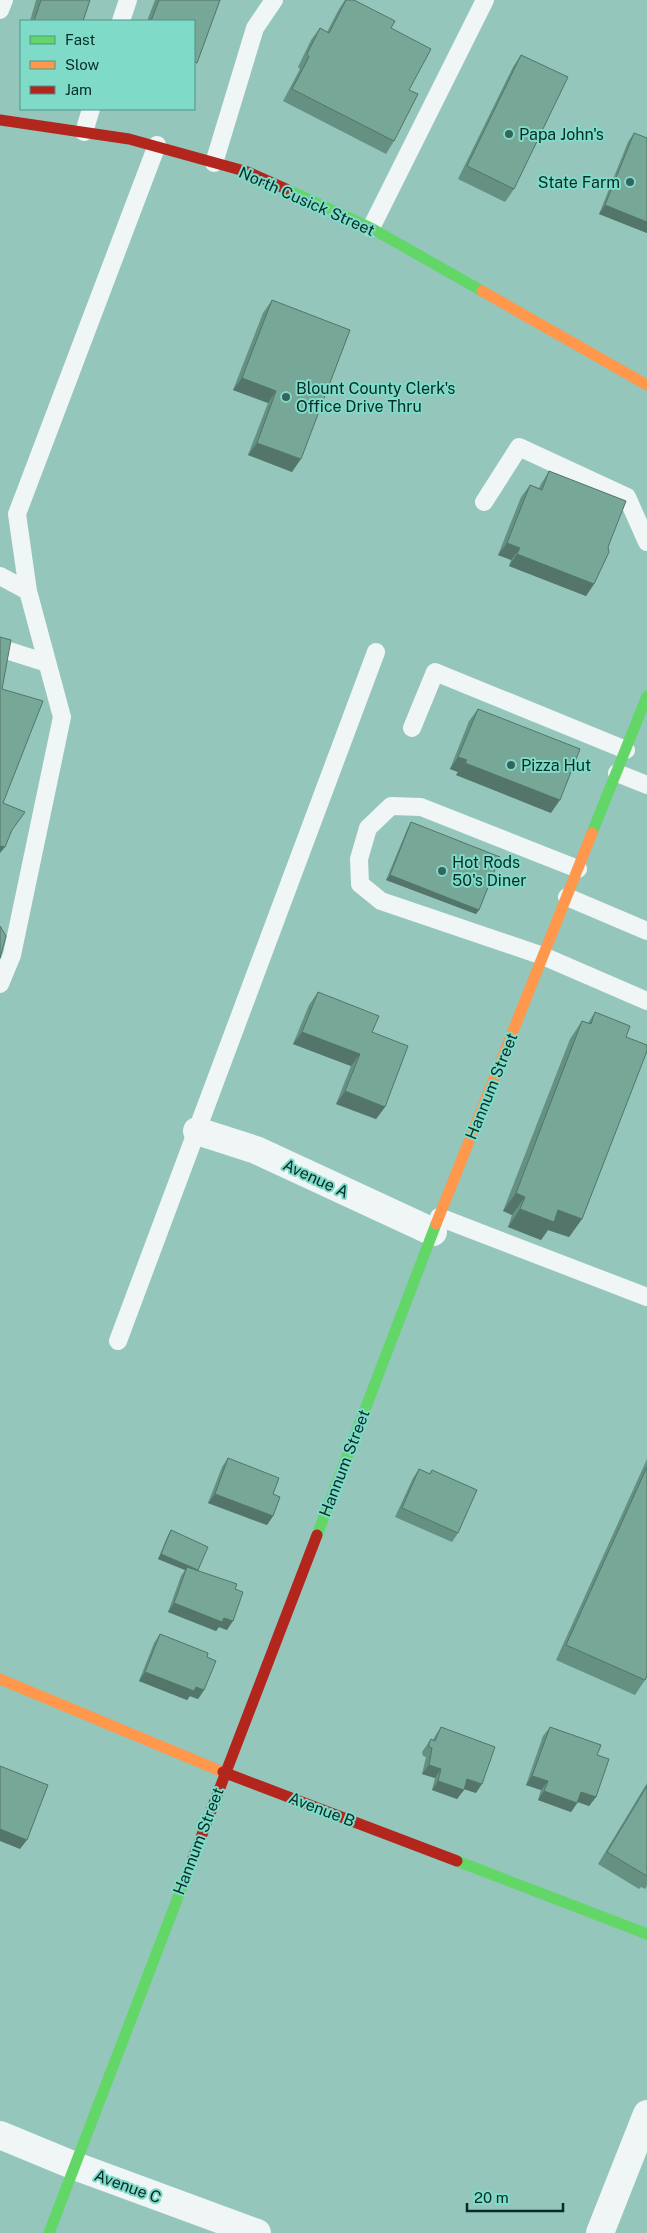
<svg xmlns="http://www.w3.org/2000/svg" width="647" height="2233" viewBox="0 0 647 2233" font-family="'Public Sans',sans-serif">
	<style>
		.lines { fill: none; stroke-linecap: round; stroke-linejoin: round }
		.lane { stroke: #eff6f5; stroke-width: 18 }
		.street { stroke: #eff6f5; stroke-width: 28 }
		.fast { stroke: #63d668; stroke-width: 11 }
		.slow { stroke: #ff974d; stroke-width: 11 }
		.jam { stroke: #b3261e; stroke-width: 11 }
		.wall { fill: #659082 }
		.shaded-wall { fill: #53756a }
		.building { fill: #76a797; stroke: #53756a }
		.poi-dot { fill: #36635b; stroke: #80dac8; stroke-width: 2 }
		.labels { text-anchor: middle; stroke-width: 4; stroke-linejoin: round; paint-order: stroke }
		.poi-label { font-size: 16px; fill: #042d27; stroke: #80dac8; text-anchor: start }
		.street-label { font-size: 16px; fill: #042d27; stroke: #80dac8 }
	</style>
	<rect width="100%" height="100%" fill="#94c6bb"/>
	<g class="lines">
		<path class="lane" d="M0 10 4 0
			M121 21 128 0
			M84 132 91 109
			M214 163 255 28 274 0
			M371 228 485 0
			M484 502 519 447 627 497 647 542
			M0 576 28 591
			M0 648 47 663
			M412 728 435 672 626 750
			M617 773 647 785
			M578 869 421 807 391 806 368 828 359 859 360 884 381 901 543 956 647 1001
			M567 897 647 931
			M0 984 12 955 62 717 28 591 17 514 157 145
			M439 1217 647 1297
			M118 1341 376 652"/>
		<path class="street" d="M197 1131 256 1150 433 1232
			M0 2135 75 2166 257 2233
			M600 2233 647 2114"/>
		<path class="fast" d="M286 189 371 228 482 291
			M592 833 647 696
			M317 1535 436 1224
			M457 1861 647 1934
			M49 2233 193 1858"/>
		<path class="slow" d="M482 291 647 385
			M436 1224 592 833
			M0 1679 223 1772"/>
		<path class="jam" d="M0 120 129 139 248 172 286 189
			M223 1772 457 1861
			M193 1858 317 1535"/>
	</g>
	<path class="wall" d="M36 0H90L83 21H30Z
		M155 0H220L194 21H147Z
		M345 0H354L391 28 409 90 394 141 386 154 283 101 300 69 298 67 311 40 320 28 327 32 339 9Z
		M521 55 514 189 505 202 458 179 513 67Z
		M634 133 647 138V233L599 214 628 142Z
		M272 300 292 472 248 455 268 403 233 390 263 313Z
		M549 471 608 547 594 584 586 596 509 566 511 560 498 555 521 497 530 485 539 488 541 484Z
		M478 709 551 813 456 775 458 772 450 769 469 721Z
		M411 822 479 910 476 914 386 880 408 827Z
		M318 992 372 1032 385 1107 376 1119 336 1104 351 1066 293 1044 309 1005Z
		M595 1012 626 1037 582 1219 569 1237 548 1230 541 1240 508 1227 512 1215 503 1211 570 1039 582 1021 588 1023Z
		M228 1458 273 1494V1516L267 1525 208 1503 222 1467Z
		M647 1459V1676L645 1680 635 1695 556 1660Z
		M419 1469 429 1474 432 1470 458 1533 452 1542 395 1517 413 1478Z
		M171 1530 198 1570 235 1589 227 1630 219 1627 216 1631 168 1612 181 1576 185 1570 158 1559 168 1535Z
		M160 1634 207 1657 204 1690 198 1699 190 1696 187 1700 139 1681 154 1643Z
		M441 1727 476 1793 464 1789 457 1799 432 1790 435 1778 422 1774 426 1757 423 1756 422 1752 431 1739 433 1740 435 1736Z
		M550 1727 597 1755 596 1797 589 1806 578 1802 571 1812 538 1800 541 1790 526 1785 543 1736Z
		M647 1783V1886L645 1889 641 1887 639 1889 598 1864Z"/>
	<path class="shaded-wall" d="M605 205 647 222V233L599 214Z
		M242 378 276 391 268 403 233 390Z
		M257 443 301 459 292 472 248 455Z
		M507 543 520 548 511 560 498 555Z
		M517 554 594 584 586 596 509 566Z
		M458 757 467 760 458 772 450 769Z
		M465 763 560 800 551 813 456 775Z
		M0 846 5 847 0 853Z
		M390 875 479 910 476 914 386 880Z
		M302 1032 360 1054 351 1066 293 1044Z
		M345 1091 385 1107 376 1119 336 1104Z
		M516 1193 525 1197 512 1215 503 1211Z
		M520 1209 558 1210 582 1219 569 1237 548 1230 541 1240 508 1227Z
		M215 1494 273 1516 267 1525 208 1503Z
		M161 1554 198 1570 187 1567 185 1570 158 1559Z
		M174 1603 224 1618 233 1621 227 1630 219 1627 216 1631 168 1612Z
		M145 1672 196 1687 204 1690 198 1699 190 1696 187 1700 139 1681Z
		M429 1765 441 1769 435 1778 422 1774Z
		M532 1776 548 1781 541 1790 526 1785Z
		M467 1779 482 1784 476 1793 461 1788Z
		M438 1781 464 1790 457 1799 432 1790Z
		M544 1791 577 1803 571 1812 538 1800Z
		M581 1792 596 1797 589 1806 575 1801Z
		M0 1829 27 1840 20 1849 0 1841Z"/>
	<path class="building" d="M41 0H90L83 21H34Z
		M159 0H220L197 63 194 62V21H151Z
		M346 0H354L395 21 391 28 431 49 409 90 418 94 394 141 292 89 309 57 307 54 320 28 329 33Z
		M521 55 568 77 514 189 467 166Z
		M634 133 647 138V222L605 205Z
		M272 300 350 330 301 459 257 443 276 391 242 378Z
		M549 471 626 501 608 547 609 552 594 584 517 554 520 548 507 543 530 485 542 490Z
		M0 637 11 640 2 689 43 701 3 803 25 812 12 830 5 847 0 846Z
		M478 709 580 749 560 800 465 763 467 760 458 757Z
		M411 822 500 857 479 910 390 875Z
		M0 926 6 936 0 958Z
		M318 992 379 1016 372 1032 408 1046 385 1107 345 1091 360 1054 302 1032Z
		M595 1012 630 1026 626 1037 647 1045V1051L582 1219 558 1210 554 1222 520 1209 525 1197 516 1193 582 1021 591 1024Z
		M228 1458 279 1478 273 1494 280 1497 273 1516 215 1494Z
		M647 1467V1676L645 1680 566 1645Z
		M419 1469 430 1474 432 1470 477 1490 458 1533 402 1508Z
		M171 1530 208 1547 198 1570 161 1554Z
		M187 1567 237 1584 235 1589 243 1592 233 1621 224 1618 222 1622 174 1603Z
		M160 1634 208 1653 207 1657 216 1661 204 1690 196 1687 194 1691 145 1672Z
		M441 1727 495 1747 482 1784 467 1779 464 1790 438 1781 441 1769 429 1765 432 1748 429 1747V1743L431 1739 435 1741Z
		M550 1727 601 1745 597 1755 609 1759 596 1797 581 1792 577 1803 544 1791 548 1781 532 1776Z
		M0 1766 48 1785 27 1840 0 1829Z
		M647 1786V1876L607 1852Z"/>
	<g class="poi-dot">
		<circle cx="509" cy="134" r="5"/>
		<circle cx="630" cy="182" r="5"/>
		<circle cx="286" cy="397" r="5"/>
		<circle cx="511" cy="765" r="5"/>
		<circle cx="442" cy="871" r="5"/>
	</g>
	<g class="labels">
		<g class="poi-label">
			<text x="519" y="140">Papa John's</text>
			<text x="620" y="188" text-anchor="end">State Farm</text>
			<text x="296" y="394">Blount County Clerk's<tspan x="296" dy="18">Office Drive Thru</tspan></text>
			<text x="521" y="771">Pizza Hut</text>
			<text x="452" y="868">Hot Rods<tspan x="452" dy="18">50's Diner</tspan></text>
		</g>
		<g class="street-label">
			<text transform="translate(307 201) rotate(24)" y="6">North Cusick Street</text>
			<text transform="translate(491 1086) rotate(-68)" y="6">Hannum Street</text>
			<text transform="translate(316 1178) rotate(25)" y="6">Avenue A</text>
			<text transform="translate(344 1463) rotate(-69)" y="6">Hannum Street</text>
			<text transform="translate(322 1809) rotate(21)" y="6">Avenue B</text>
			<text transform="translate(198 1841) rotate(-69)" y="6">Hannum Street</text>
			<text transform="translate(128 2186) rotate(20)" y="6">Avenue C</text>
		</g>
	</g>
	<rect x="20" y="20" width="175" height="90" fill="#80dac8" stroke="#4e9588"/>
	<rect x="30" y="36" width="25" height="8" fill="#63d668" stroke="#4e9588"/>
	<text x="65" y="45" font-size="15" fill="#042d27">Fast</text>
	<rect x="30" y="61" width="25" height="8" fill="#ff974d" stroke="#4e9588"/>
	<text x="65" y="70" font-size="15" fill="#042d27">Slow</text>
	<rect x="30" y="86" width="25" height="8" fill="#b3261e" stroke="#4e9588"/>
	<text x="65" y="95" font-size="15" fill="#042d27">Jam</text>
	<path d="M467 2203v8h96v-8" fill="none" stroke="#042d27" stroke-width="2.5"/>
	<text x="474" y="2203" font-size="15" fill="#042d27" stroke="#80dac8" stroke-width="4" paint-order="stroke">20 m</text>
</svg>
